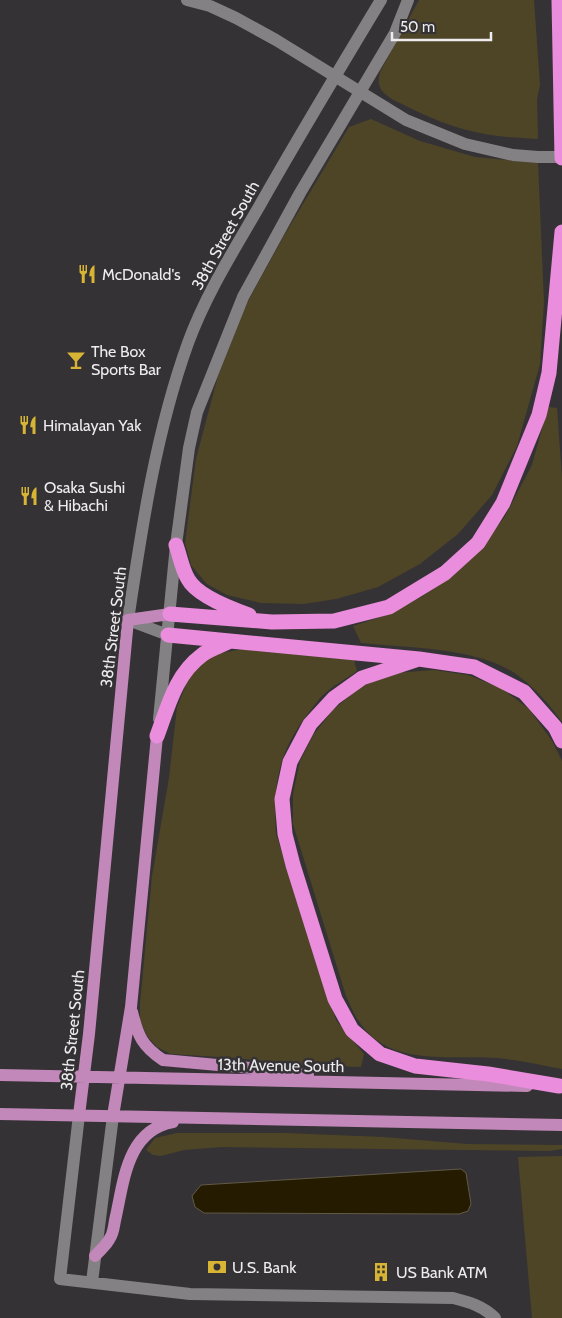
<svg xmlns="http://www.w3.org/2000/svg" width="562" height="1318" viewBox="0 0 562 1318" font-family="Cabin,sans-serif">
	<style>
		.green { fill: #4e4527 }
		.water { fill: #241b00; stroke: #615a47 }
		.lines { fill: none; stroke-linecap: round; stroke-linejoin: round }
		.secondary { stroke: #848184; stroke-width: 12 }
		.primary { stroke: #c188b9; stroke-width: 12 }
		.highway { stroke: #ea8ddc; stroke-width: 15 }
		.labels { text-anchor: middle; stroke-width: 5; stroke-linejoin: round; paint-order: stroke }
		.street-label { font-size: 16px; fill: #eeecee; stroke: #353235 }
		.poi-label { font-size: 16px; fill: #eeecee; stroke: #353235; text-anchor: start }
	</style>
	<rect width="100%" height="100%" fill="#353235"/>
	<path class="green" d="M419 0H534L540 85 537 99 538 139C518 138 499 137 480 133 453 128 428 117 404 105 398 102 390 99 384 93 378 87 378 80 380 72Z
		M371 119 420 141 475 157 538 163 544 302 540 364 517 446 492 495 458 534 420 564 378 587 336 599 303 604 261 603 227 595 207 584 191 565 185 543 196 459 218 376 247 303 285 234 349 127Z
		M548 407 557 408 562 478V722C550 705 537 690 520 677 482 647 408 648 361 643L353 626 390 614 423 596 454 575 482 545 504 518 532 465Z
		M243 649 354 660 357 671C346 679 332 686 322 696 318 700 314 706 310 711 278 751 273 784 276 834L336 1020 364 1054 361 1067 298 1065 235 1058 171 1054 157 1047 147 1036 140 1020V1004L152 876 169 778 177 707 188 680 199 665 216 654Z
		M434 670 468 675 501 688 529 709 552 741 562 761V1069C541 1065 519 1060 498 1058 450 1054 389 1069 358 1020 353 1013 350 1004 346 996L293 824V794L300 761 314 734 332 711 360 687 395 673Z
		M177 1133H285L383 1137 467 1144 562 1145V1149L550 1151 222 1147 184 1150 161 1156 153 1155 146 1150 155 1138Z
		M562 1156V1318H532L518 1157Z"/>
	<path class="water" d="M461 1169 466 1173 471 1204 468 1211 459 1214 204 1213 195 1207 192 1196 201 1185Z"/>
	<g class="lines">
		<path class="secondary" d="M187 0 210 6 236 18 276 40 406 120 465 144 513 155 538 157H562
			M168 635 128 620C142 526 156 432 188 343 206 294 234 250 260 205 299 136 340 68 381 0
			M159 719 176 545 189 448 197 412 243 297 300 193 395 33 408 0
			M79 1115 60 1279 190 1294 453 1298C469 1302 483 1306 495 1318
			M92 1282 113 1116"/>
		<path class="primary" d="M132 1012C138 1036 142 1046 163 1060L272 1070 308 1075
			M0 1075 527 1086
			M0 1114 562 1125
			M79 1115 89 1034 128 620 170 614
			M113 1116 131 1007 157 736
			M95 1256C100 1250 107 1245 110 1238 114 1233 114 1223 116 1216 124 1179 128 1130 173 1122"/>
		<path class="highway" d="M559 0 562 158
			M176 545C180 556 182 569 188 579 197 596 232 609 249 615
			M170 614 272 622 334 621 389 607 445 573 478 543 503 503 539 415 549 373 562 232
			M168 635 419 659 474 667 524 692 555 727 562 741
			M419 659 362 678 334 698 310 724 290 762 282 799 285 834 293 865 335 999 352 1030 380 1054 415 1066 488 1074 559 1086
			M157 736C168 707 175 675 202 655 209 649 221 646 230 641"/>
	</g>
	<defs>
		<g id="restaurant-bare" transform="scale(1.5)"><path d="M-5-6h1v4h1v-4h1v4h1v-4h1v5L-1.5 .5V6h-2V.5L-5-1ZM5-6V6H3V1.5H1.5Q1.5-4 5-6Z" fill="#d8b434" stroke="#353235" stroke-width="2.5" paint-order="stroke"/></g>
		<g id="bar-bare" transform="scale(1.5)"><path d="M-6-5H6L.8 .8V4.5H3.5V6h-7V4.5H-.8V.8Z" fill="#d8b434" stroke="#353235" stroke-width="2.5" paint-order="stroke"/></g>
		<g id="bank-bare" transform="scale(1.5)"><path d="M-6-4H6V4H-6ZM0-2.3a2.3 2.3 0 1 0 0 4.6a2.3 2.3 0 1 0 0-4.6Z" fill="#d8b434" stroke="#353235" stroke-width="2.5" paint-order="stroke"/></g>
		<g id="building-bare" transform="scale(1.5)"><path d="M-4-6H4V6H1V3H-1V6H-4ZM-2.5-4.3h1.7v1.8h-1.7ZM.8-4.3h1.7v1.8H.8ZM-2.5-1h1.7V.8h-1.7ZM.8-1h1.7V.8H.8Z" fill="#d8b434" stroke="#353235" stroke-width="2.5" paint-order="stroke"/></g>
	</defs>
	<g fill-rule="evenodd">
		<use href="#restaurant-bare" x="87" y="274"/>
		<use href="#bar-bare" x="76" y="360"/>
		<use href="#restaurant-bare" x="28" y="425"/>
		<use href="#restaurant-bare" x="29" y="496"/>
		<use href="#bank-bare" x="217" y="1267"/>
		<use href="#building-bare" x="381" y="1272"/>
	</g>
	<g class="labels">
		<g class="street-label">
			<text transform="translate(225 235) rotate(-61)" y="6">38th Street South</text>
			<text transform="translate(113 627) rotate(-83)" y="6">38th Street South</text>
			<text transform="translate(72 1030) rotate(-84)" y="6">38th Street South</text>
			<text transform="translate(281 1065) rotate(1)" y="6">13th Avenue South</text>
		</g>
		<g class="poi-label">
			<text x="102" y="280">McDonald's</text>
			<text x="91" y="357">The Box<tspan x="91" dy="18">Sports Bar</tspan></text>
			<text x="43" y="431">Himalayan Yak</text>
			<text x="44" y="493">Osaka Sushi<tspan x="44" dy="18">&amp; Hibachi</tspan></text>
			<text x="232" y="1273">U.S. Bank</text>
			<text x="396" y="1278">US Bank ATM</text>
		</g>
	</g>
	<path d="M392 32v8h99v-8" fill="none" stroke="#eeecee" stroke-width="2.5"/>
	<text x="400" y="32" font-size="15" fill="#eeecee" stroke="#353235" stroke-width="4" paint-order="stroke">50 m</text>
</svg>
